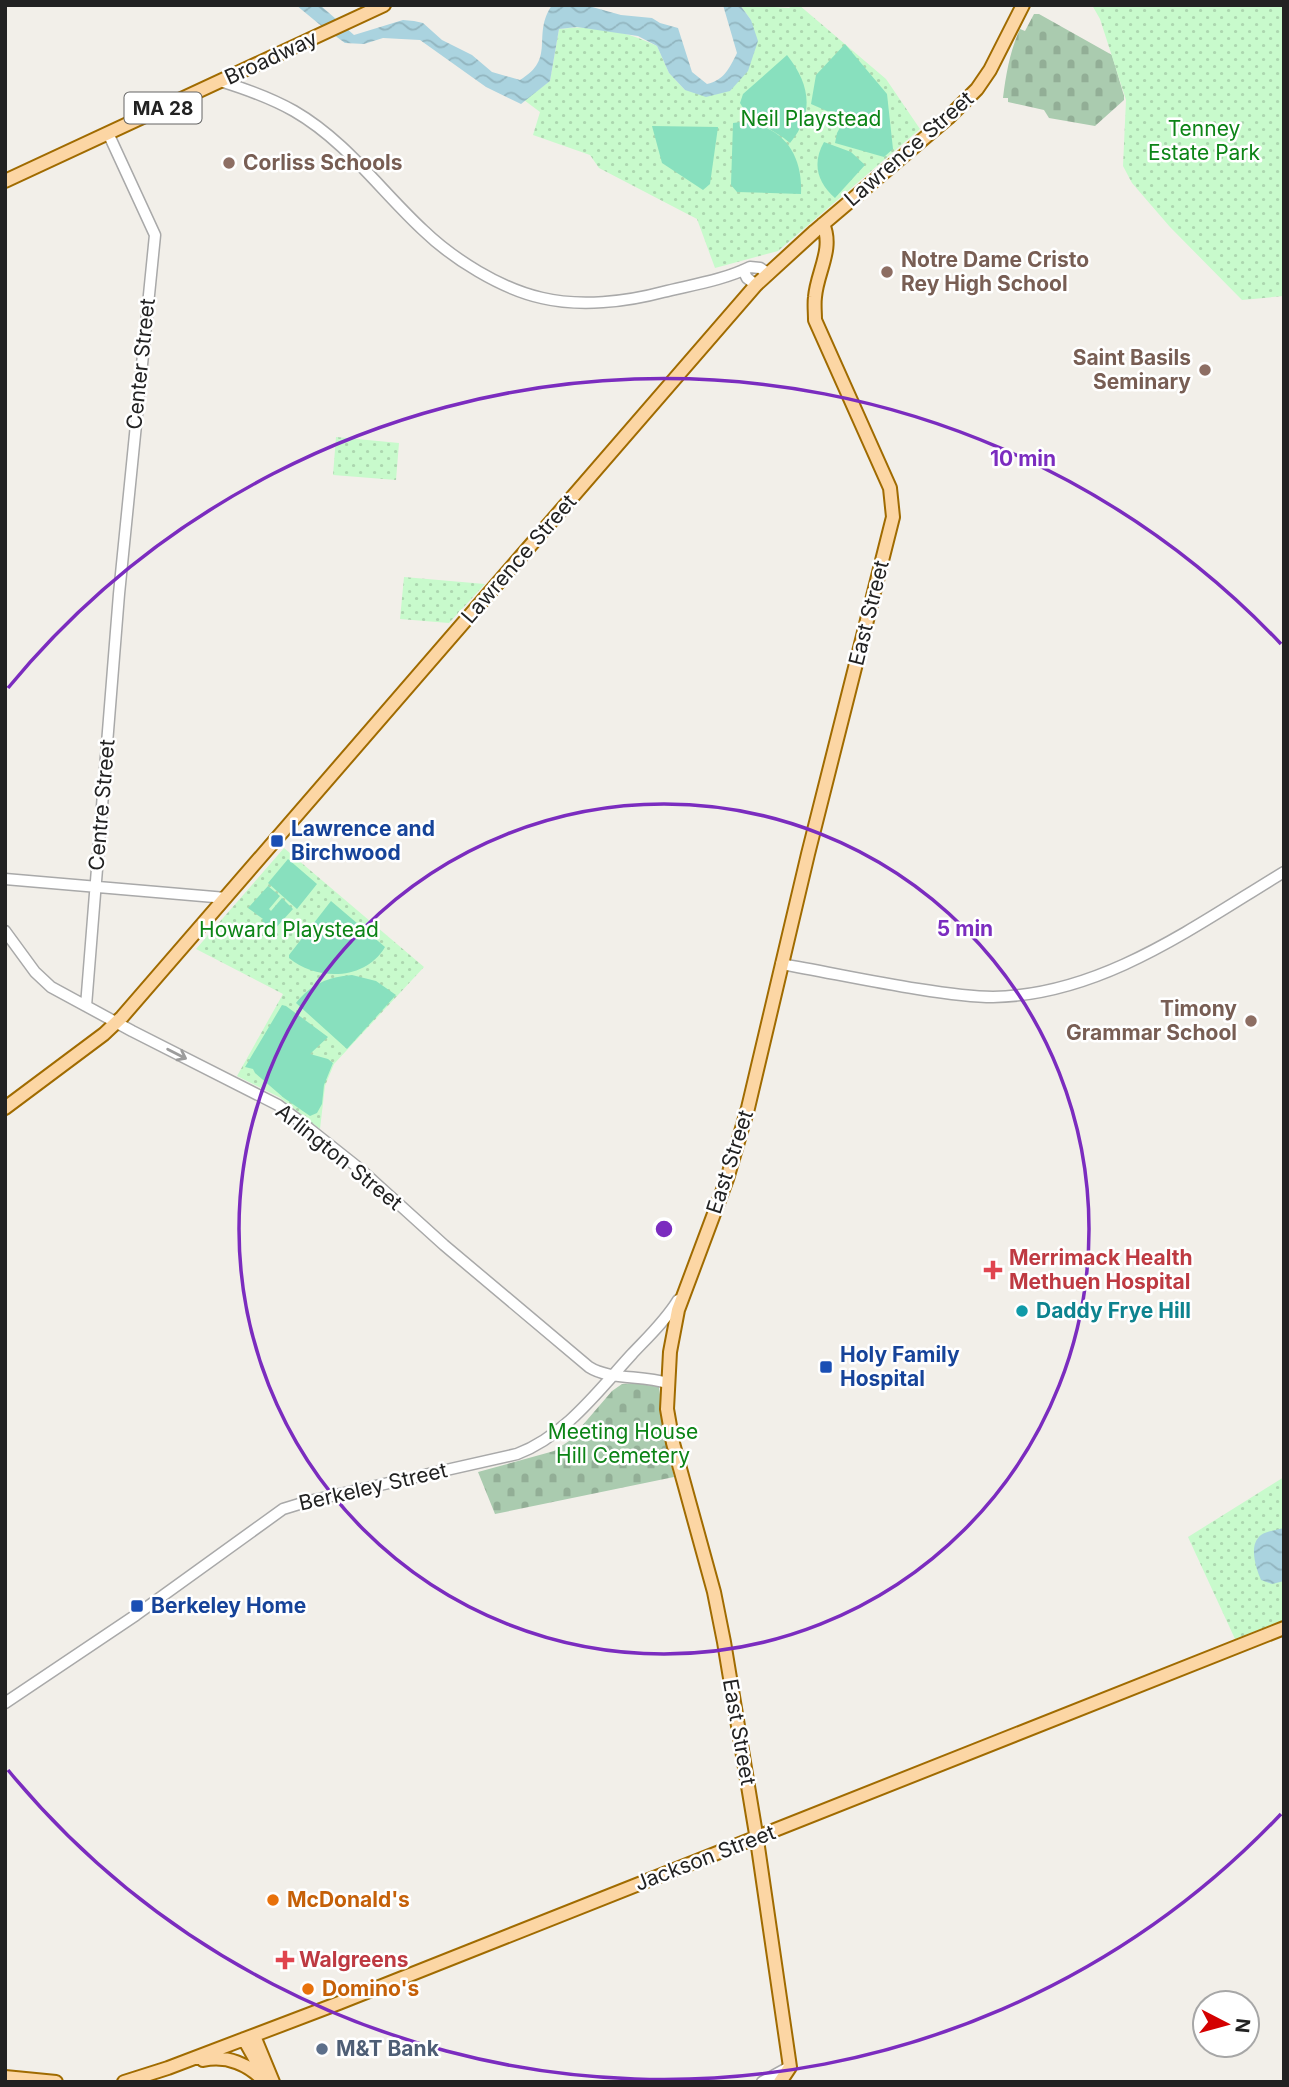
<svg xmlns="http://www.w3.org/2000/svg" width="1289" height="2087" viewBox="0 0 1289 2087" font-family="Inter,sans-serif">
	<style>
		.cemetery { fill: url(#cemetery-stones) }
		.park { fill: url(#park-dots) }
		.pitch { fill: #88e0be }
		.water { fill: url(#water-waves) }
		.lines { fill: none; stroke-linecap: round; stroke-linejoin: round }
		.minor-casing { stroke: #a9a9a9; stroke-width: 13 }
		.major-casing { stroke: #a06b00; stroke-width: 16 }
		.minor { stroke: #fff; stroke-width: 10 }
		.major { stroke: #fcd6a4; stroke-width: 12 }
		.oneway { stroke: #9c9c9c }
		.ring { fill: none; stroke: #7b2cbf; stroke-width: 3.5 }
		.education-dot { fill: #8d6e63; stroke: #fff; stroke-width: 2.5 }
		.transit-dot { fill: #1a4fb4; stroke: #fff; stroke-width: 2.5 }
		.health-dot { fill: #e0444e; stroke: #fff; stroke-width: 2.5 }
		.culture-dot { fill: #0f9aa8; stroke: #fff; stroke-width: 2.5 }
		.food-dot { fill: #e8710a; stroke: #fff; stroke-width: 2.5 }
		.service-dot { fill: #5c6f8a; stroke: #fff; stroke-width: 2.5 }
		.labels { text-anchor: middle; stroke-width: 5; stroke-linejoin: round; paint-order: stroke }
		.shield { fill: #fff; stroke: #646464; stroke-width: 2 }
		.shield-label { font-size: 19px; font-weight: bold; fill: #222 }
		.street-label { font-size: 21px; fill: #222; stroke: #fff }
		.park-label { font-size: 21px; fill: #0c8416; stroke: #fff }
		.education-label { font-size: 21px; font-weight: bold; fill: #785e54; stroke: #fff; text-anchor: start }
		.transit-label { font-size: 21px; font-weight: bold; fill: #164399; stroke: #fff; text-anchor: start }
		.health-label { font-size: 21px; font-weight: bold; fill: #be3a42; stroke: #fff; text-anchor: start }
		.culture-label { font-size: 21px; font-weight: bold; fill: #0d838f; stroke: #fff; text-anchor: start }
		.food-label { font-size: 21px; font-weight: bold; fill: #c56008; stroke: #fff; text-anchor: start }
		.service-label { font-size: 21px; font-weight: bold; fill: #4e5e75; stroke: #fff; text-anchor: start }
		.centre { fill: #7b2cbf; stroke: #fff; stroke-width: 3.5 }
		.ring-label { font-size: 21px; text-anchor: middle; font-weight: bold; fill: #7b2cbf; stroke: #fff; stroke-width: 5; stroke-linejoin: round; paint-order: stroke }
	</style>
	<defs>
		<pattern id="cemetery-stones" width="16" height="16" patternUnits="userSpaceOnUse" patternTransform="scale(1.75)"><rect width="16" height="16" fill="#aacbaf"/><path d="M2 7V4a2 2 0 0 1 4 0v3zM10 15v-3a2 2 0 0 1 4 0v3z" fill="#92ae96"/></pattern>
		<pattern id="park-dots" width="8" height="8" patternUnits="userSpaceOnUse" patternTransform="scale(1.75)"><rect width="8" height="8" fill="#c8facc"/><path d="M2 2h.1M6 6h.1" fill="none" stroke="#acd6af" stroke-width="1.8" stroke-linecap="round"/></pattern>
		<pattern id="water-waves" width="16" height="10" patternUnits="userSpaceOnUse" patternTransform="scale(1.75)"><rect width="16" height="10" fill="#aad3df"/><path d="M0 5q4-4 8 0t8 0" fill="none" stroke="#92b5bf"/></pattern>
	</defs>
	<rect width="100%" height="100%" fill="#f2efe9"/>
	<path class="cemetery" d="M1034 14H1039L1112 55 1124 96V100L1095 126 1049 118 1044 110 1008 102V98H1003C1006 74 1010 51 1020 29L1025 31Z
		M635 1383 659 1387 667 1448 674 1477 495 1514 478 1472 554 1451 569 1441 612 1391 622 1384Z"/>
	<path class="park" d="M740 5 789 8 793 5H799L886 79 920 129 778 251 715 268 697 219 599 168 590 155 533 135 540 112 524 100 550 81 559 29C592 24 627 31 657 46L669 73 685 90 730 91 751 20Z
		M1092 5H1284V296L1242 300 1170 227 1132 183 1123 166 1126 100 1100 19Z
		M336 437 399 443 396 480 333 475Z
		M404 577 485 584 449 623 400 619Z
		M284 848 424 967 334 1064 325 1086 320 1129 279 1097 237 1076 283 994 196 949Z
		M1284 1477V1620L1235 1639 1188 1537Z"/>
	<path class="pitch" d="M845 44 887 94 893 149 884 157 835 143 837 133 848 113 827 111 811 104 816 75Z
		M787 55C810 84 815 113 790 143 775 130 749 120 740 103L743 94Z
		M741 122C782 125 803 153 801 194L737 192 731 185 733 123Z
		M652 126 718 127 710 184 703 190 662 163Z
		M824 142 851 152 865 165 835 198C817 182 812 163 824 142Z
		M288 859 317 884 297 909 268 883Z
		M268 886 280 896 269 909 271 911 282 898 293 909 273 931 262 921 263 919 248 908Z
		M331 901 385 947C365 981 317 981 289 958V955Z
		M352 975 376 981 396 995 347 1049 296 1003C311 984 328 977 352 975Z
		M282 1005 286 1006 328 1037 310 1054 328 1059 333 1063 324 1085 322 1104 317 1113 310 1116 284 1098 255 1073 253 1069 245 1067Z"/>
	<path class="water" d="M296 5H320L354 35 403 20 414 21 423 23 442 40 472 55 492 72 520 80C557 58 531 36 552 5H585L621 15 652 18 660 23 678 28 692 72 707 84C724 80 729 69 737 53L723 5H740L751 20 758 41 748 71 730 91 706 97 685 90 669 73 657 46 638 36 577 27 559 29 550 81 521 104 486 87 420 40 383 38 364 44 345 43 319 24Z
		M1284 1528V1581L1272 1584 1261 1580C1256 1568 1248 1545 1261 1535 1267 1531 1277 1530 1284 1528Z"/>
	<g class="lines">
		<g class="minor-casing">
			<path id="minor" d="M220 81C246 89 271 98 294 111 346 141 380 190 423 230 453 259 501 289 542 298 580 307 626 302 663 292 691 285 724 280 750 267L760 268 769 274
				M743 270 747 278 756 285
				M5 879 226 898
				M5 931 35 972 51 987 132 1031 278 1105 302 1123 360 1169 444 1245 589 1367C609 1380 642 1375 667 1383
				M781 964C827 972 872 982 918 989 943 993 968 997 993 997 1102 995 1193 927 1284 872
				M86 1006 119 594 155 235 108 133
				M5 1703 136 1615 283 1509 309 1501 517 1454C565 1436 598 1391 632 1354 648 1337 666 1320 678 1300
				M762 2082 789 2067"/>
		</g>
		<g class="major-casing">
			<path id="major" d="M5 181 384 5
				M5 1108 104 1034 122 1017 756 285 815 231 948 118 977 89 990 70 1023 5
				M254 2036 273 2082
				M244 2039 263 2073
				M203 2060C227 2055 249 2064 265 2082
				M5 2077 56 2082
				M124 2082 168 2068 339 2003 1284 1628
				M780 2082 790 2067 757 1840 724 1642 714 1592 673 1443 667 1409 670 1352 678 1310 727 1179 748 1108 808 854 893 517 890 488 815 320C815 312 814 304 815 297 817 272 834 249 823 224"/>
		</g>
		<use href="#minor" class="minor"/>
		<use href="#major" class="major"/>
	</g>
	<defs><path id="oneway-shaft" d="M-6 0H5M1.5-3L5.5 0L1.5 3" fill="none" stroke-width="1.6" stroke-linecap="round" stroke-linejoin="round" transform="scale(1.75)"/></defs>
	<use class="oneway" href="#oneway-shaft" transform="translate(177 1054) rotate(27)"/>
	<g class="ring">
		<circle cx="664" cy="1229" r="425"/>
		<path d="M1281 1814A850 850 0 0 1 8 1770M8 688A850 850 0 0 1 1281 644"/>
	</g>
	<g class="education-dot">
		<circle cx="229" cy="163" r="7"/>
		<circle cx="887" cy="272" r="7"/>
		<circle cx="1205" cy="370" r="7"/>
		<circle cx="1251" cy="1021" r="7"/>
	</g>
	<g class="transit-dot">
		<rect x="270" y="834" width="14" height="14" rx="3.5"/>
		<rect x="819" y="1360" width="14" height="14" rx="3.5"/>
		<rect x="130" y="1599" width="14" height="14" rx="3.5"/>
	</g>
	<g class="health-dot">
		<path d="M989.5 1259.5h7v7h7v7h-7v7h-7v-7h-7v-7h7z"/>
		<path d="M281.5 1949.5h7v7h7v7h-7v7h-7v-7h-7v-7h7z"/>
	</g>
	<circle class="culture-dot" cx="1022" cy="1311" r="7"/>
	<g class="food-dot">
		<circle cx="273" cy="1900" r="7"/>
		<circle cx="308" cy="1989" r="7"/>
	</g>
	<circle class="service-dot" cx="322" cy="2049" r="7"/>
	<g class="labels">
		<rect class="shield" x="124.5" y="92.5" width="77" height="31" rx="5"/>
		<g class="shield-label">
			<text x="163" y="115">MA 28</text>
		</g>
		<g class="street-label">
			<text transform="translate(271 58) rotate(-25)" y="7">Broadway</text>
			<text transform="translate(909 149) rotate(-41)" y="7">Lawrence Street</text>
			<text transform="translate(141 364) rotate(-84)" y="7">Center Street</text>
			<text transform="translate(519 559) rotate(-49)" y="7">Lawrence Street</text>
			<text transform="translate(869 613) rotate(-76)" y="7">East Street</text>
			<text transform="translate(102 805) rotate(-85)" y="7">Centre Street</text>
			<text transform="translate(339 1157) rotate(39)" y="7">Arlington Street</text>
			<text transform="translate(730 1162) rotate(-72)" y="7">East Street</text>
			<text transform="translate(373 1487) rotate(-13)" y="7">Berkeley Street</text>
			<text transform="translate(739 1732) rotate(80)" y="7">East Street</text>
			<text transform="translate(705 1858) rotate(-21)" y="7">Jackson Street</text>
		</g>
		<g class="park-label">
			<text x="811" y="126">Neil Playstead</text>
			<text x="1204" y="136">Tenney<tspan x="1204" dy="24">Estate Park</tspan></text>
			<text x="289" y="937">Howard Playstead</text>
			<text x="623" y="1439">Meeting House<tspan x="623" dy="24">Hill Cemetery</tspan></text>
		</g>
		<g class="education-label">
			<text x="243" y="170">Corliss Schools</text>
			<text x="901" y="267">Notre Dame Cristo<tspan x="901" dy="24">Rey High School</tspan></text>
			<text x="1191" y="365" text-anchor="end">Saint Basils<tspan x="1191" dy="24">Seminary</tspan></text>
			<text x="1237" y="1016" text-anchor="end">Timony<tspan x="1237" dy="24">Grammar School</tspan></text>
		</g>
		<g class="transit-label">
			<text x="291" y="836">Lawrence and<tspan x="291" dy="24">Birchwood</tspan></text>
			<text x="840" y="1362">Holy Family<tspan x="840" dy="24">Hospital</tspan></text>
			<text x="151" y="1613">Berkeley Home</text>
		</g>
		<g class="health-label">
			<text x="1009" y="1265">Merrimack Health<tspan x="1009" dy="24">Methuen Hospital</tspan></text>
			<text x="299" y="1967">Walgreens</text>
		</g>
		<g class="culture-label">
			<text x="1036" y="1318">Daddy Frye Hill</text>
		</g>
		<g class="food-label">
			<text x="287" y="1907">McDonald's</text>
			<text x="322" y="1996">Domino's</text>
		</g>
		<g class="service-label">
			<text x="336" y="2056">M&amp;T Bank</text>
		</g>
	</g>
	<circle cx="664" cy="1229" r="10" class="centre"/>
	<g class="ring-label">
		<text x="1023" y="466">10 min</text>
		<text x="965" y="936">5 min</text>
	</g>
	<rect width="1289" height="2087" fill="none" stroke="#222222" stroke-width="14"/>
	<g transform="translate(1226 2024) rotate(96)"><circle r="33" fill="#ffffff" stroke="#a7a7a7" stroke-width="2"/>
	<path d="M0-5L12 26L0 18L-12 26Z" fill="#d40000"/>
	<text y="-10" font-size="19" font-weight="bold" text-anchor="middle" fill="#222222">N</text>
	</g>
</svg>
